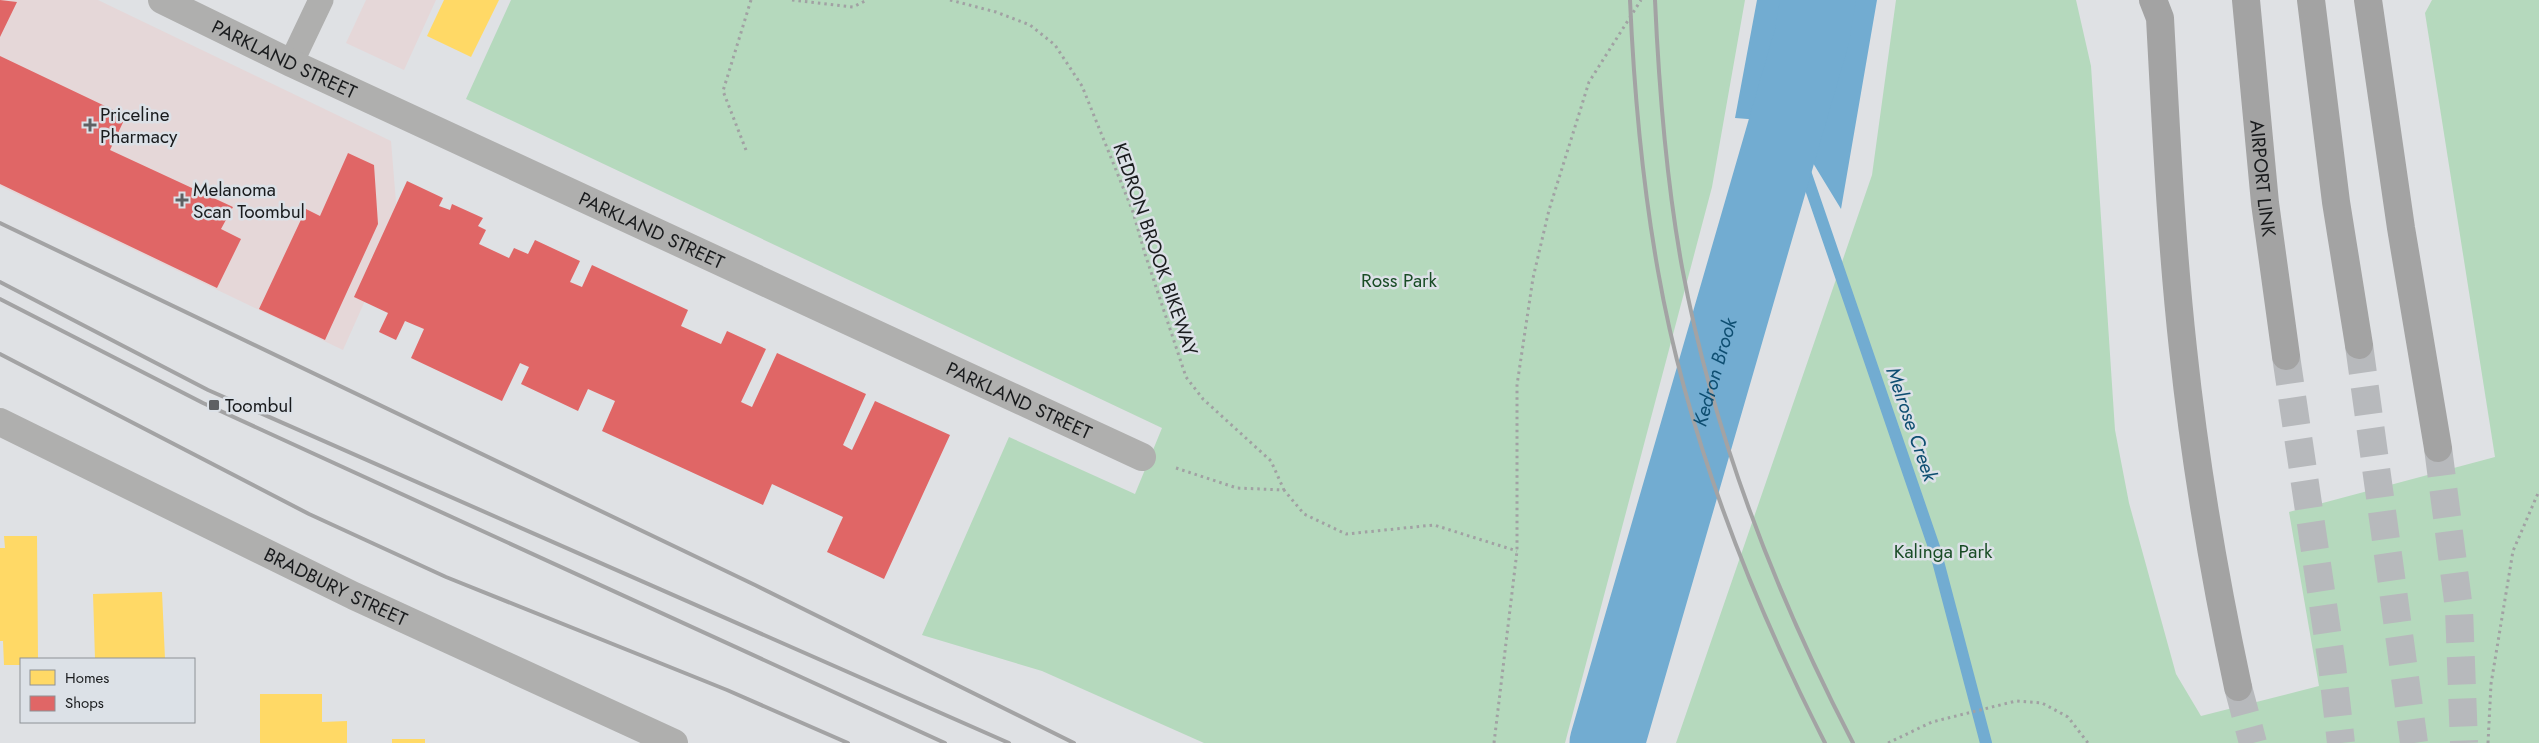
<svg xmlns="http://www.w3.org/2000/svg" width="2539" height="743" viewBox="0 0 2539 743" font-family="Jost,sans-serif">
	<style>
		.commercial { fill: #e5d7d8 }
		.green { fill: #b5d9bd }
		.water { fill: #72acd1 }
		.homes { fill: #ffd966 }
		.shops { fill: #e06666 }
		.lines { fill: none; stroke-linecap: round; stroke-linejoin: round }
		.stream { stroke: #72acd1; stroke-width: 12 }
		.river { stroke: #72acd1; stroke-width: 75 }
		.highway-tunnel { stroke: #b7b9bc; stroke-width: 28; stroke-dasharray: 28 14; stroke-linecap: butt }
		.path { stroke: #a1a1a3; stroke-width: 3; stroke-dasharray: 2.5 4; stroke-linecap: butt }
		.lane { stroke: #afafae; stroke-width: 25 }
		.street { stroke: #afafae; stroke-width: 28 }
		.highway { stroke: #a3a3a3; stroke-width: 28 }
		.rail { stroke: #a3a3a4; stroke-width: 4 }
		.poi-dot { fill: #5e6063; stroke: #dce1e7; stroke-width: 2 }
		.labels { text-anchor: middle; stroke-width: 5; stroke-linejoin: round; paint-order: stroke }
		.street-label { font-size: 19px; fill: #191b1d; stroke: #dce1e7 }
		.poi-label { font-size: 19px; fill: #191b1d; stroke: #dce1e7; text-anchor: start }
		.park-label { font-size: 19px; fill: #194c26; stroke: #dce1e7 }
		.water-label { font-size: 20px; font-style: italic; fill: #0e4e71; stroke: #dce1e7 }
	</style>
	<rect width="100%" height="100%" fill="#dfe1e4"/>
	<path class="commercial" d="M0 0H98L391 141 398 227 343 350 0 186Z
		M366 0H436L404 70 346 43Z"/>
	<path class="green" d="M511 0H1745L1712 187 1565 743H1204L1042 671 922 635 1009 437 1135 494 1162 428 466 99Z
		M1896 0H2076L2091 66 2115 430 2129 503 2176 674 2201 716 2319 686 2289 512 2495 457 2425 13 2432 0H2539V743H1676L1872 175Z"/>
	<path class="water" d="M1757 0H1877L1841 209 1788 122 1735 118Z"/>
	<path class="homes" d="M444 0H499L471 57 427 36Z
		M4 536H37L38 659H21V665H4L3 641H0V548H5Z
		M162 592 165 659H95L93 594Z
		M260 694H322V722L347 721V743H260Z
		M392 739H425V743H392Z"/>
	<path class="shops" d="M0 0 17 2 0 37Z
		M0 56 126 116 110 150 233 207 221 229 241 239 217 288 0 184Z
		M348 153 374 165 378 224 325 340 259 309 306 209 320 216Z
		M407 181 443 198 439 206 450 210 452 204 483 218 478 226 486 230 479 244 509 258 514 248 528 254 535 240 580 261 570 282 582 287 592 265 688 310 681 326 721 344 727 331 766 349 741 402 752 407 777 353 866 394 843 445 852 450 875 401 950 435 884 579 827 552 843 517 772 484 763 505 602 431 615 401 588 389 578 411 521 384 529 367 520 363 502 401 411 358 424 329 405 321 396 340 379 332 388 313 354 297Z"/>
	<g class="lines">
		<path class="stream" d="M1788 122 1935 550 1986 743"/>
		<path class="river" id="s1" d="M1607 743 1812 36 1818 0"/>
		<path class="highway-tunnel" d="M2359 345 2414 743
			M2286 356 2332 665 2341 743
			M2438 448 2459 609 2464 743
			M2238 687 2253 743"/>
		<path class="path" d="M792 0 853 7 867 0
			M950 0 996 12 1030 25 1055 45 1082 86 1133 212 1145 254 1186 377 1203 399 1271 461 1284 490
			M746 150 723 91 751 0
			M1176 468 1237 488 1284 490 1304 514 1346 534 1434 525 1517 551
			M1494 743 1517 551V385L1533 278 1549 210 1589 82 1641 0
			M1888 743 1932 722 2016 701 2042 703 2068 717 2088 743
			M2488 743 2491 684 2513 551 2539 491"/>
		<path class="lane" d="M291 63 321 0"/>
		<g class="street">
			<path id="s2" d="M162 0 291 63 1142 457"/>
			<path id="s3" d="M0 422 354 596 674 743"/>
		</g>
		<g class="highway">
			<path d="M2153 0 2160 18C2166 128 2171 239 2183 349 2195 463 2214 575 2238 687"/>
			<path id="s4" d="M2246 0 2265 203 2286 356"/>
			<path d="M2311 0 2336 202 2359 345"/>
			<path d="M2368 0 2401 228 2438 448"/>
		</g>
		<path class="rail" d="M1630 0C1634 91 1642 181 1658 271 1687 436 1749 594 1825 743
			M1655 0C1659 90 1666 179 1682 267 1713 434 1775 593 1853 743
			M0 223 755 585 1074 743
			M0 282 208 390 1009 743
			M0 299 203 403 945 743
			M0 354 309 514 446 577 727 690 848 743"/>
	</g>
	<g class="poi-dot">
		<path d="M87.5 117.5h5v5h5v5h-5v5h-5v-5h-5v-5h5z"/>
		<path d="M179.5 192.5h5v5h5v5h-5v5h-5v-5h-5v-5h5z"/>
		<rect x="208" y="399" width="12" height="12" rx="2.5"/>
	</g>
	<g class="labels">
		<g class="street-label">
			<text dy="7" stroke="none"><textPath href="#s2" startOffset="136">PARKLAND STREET</textPath></text>
			<text dy="7" stroke="none"><textPath href="#s4" startOffset="179">AIRPORT LINK</textPath></text>
			<text dy="7" stroke="none"><textPath href="#s2" startOffset="541">PARKLAND STREET</textPath></text>
			<text transform="translate(1156 249) rotate(71)" y="7">KEDRON BROOK BIKEWAY</text>
			<text dy="7" stroke="none"><textPath href="#s2" startOffset="946">PARKLAND STREET</textPath></text>
			<text dy="7" stroke="none"><textPath href="#s3" startOffset="374">BRADBURY STREET</textPath></text>
		</g>
		<g class="poi-label">
			<text x="100" y="121">Priceline<tspan x="100" dy="22">Pharmacy</tspan></text>
			<text x="193" y="196">Melanoma<tspan x="193" dy="22">Scan Toombul</tspan></text>
			<text x="225" y="412">Toombul</text>
		</g>
		<g class="park-label">
			<text x="1399" y="287">Ross Park</text>
			<text x="1943" y="558">Kalinga Park</text>
		</g>
		<g class="water-label">
			<text dy="7" stroke="none"><textPath href="#s1" startOffset="386">Kedron Brook</textPath></text>
			<text transform="translate(1912 424) rotate(71)" y="7">Melrose Creek</text>
		</g>
	</g>
	<rect x="20" y="658" width="175" height="65" fill="#dce1e7" stroke="#8e9296"/>
	<rect x="30" y="670" width="25" height="15" fill="#ffd966" stroke="#8e9296"/>
	<text x="65" y="683" font-size="15" fill="#191b1d">Homes</text>
	<rect x="30" y="696" width="25" height="15" fill="#e06666" stroke="#8e9296"/>
	<text x="65" y="708" font-size="15" fill="#191b1d">Shops</text>
</svg>
